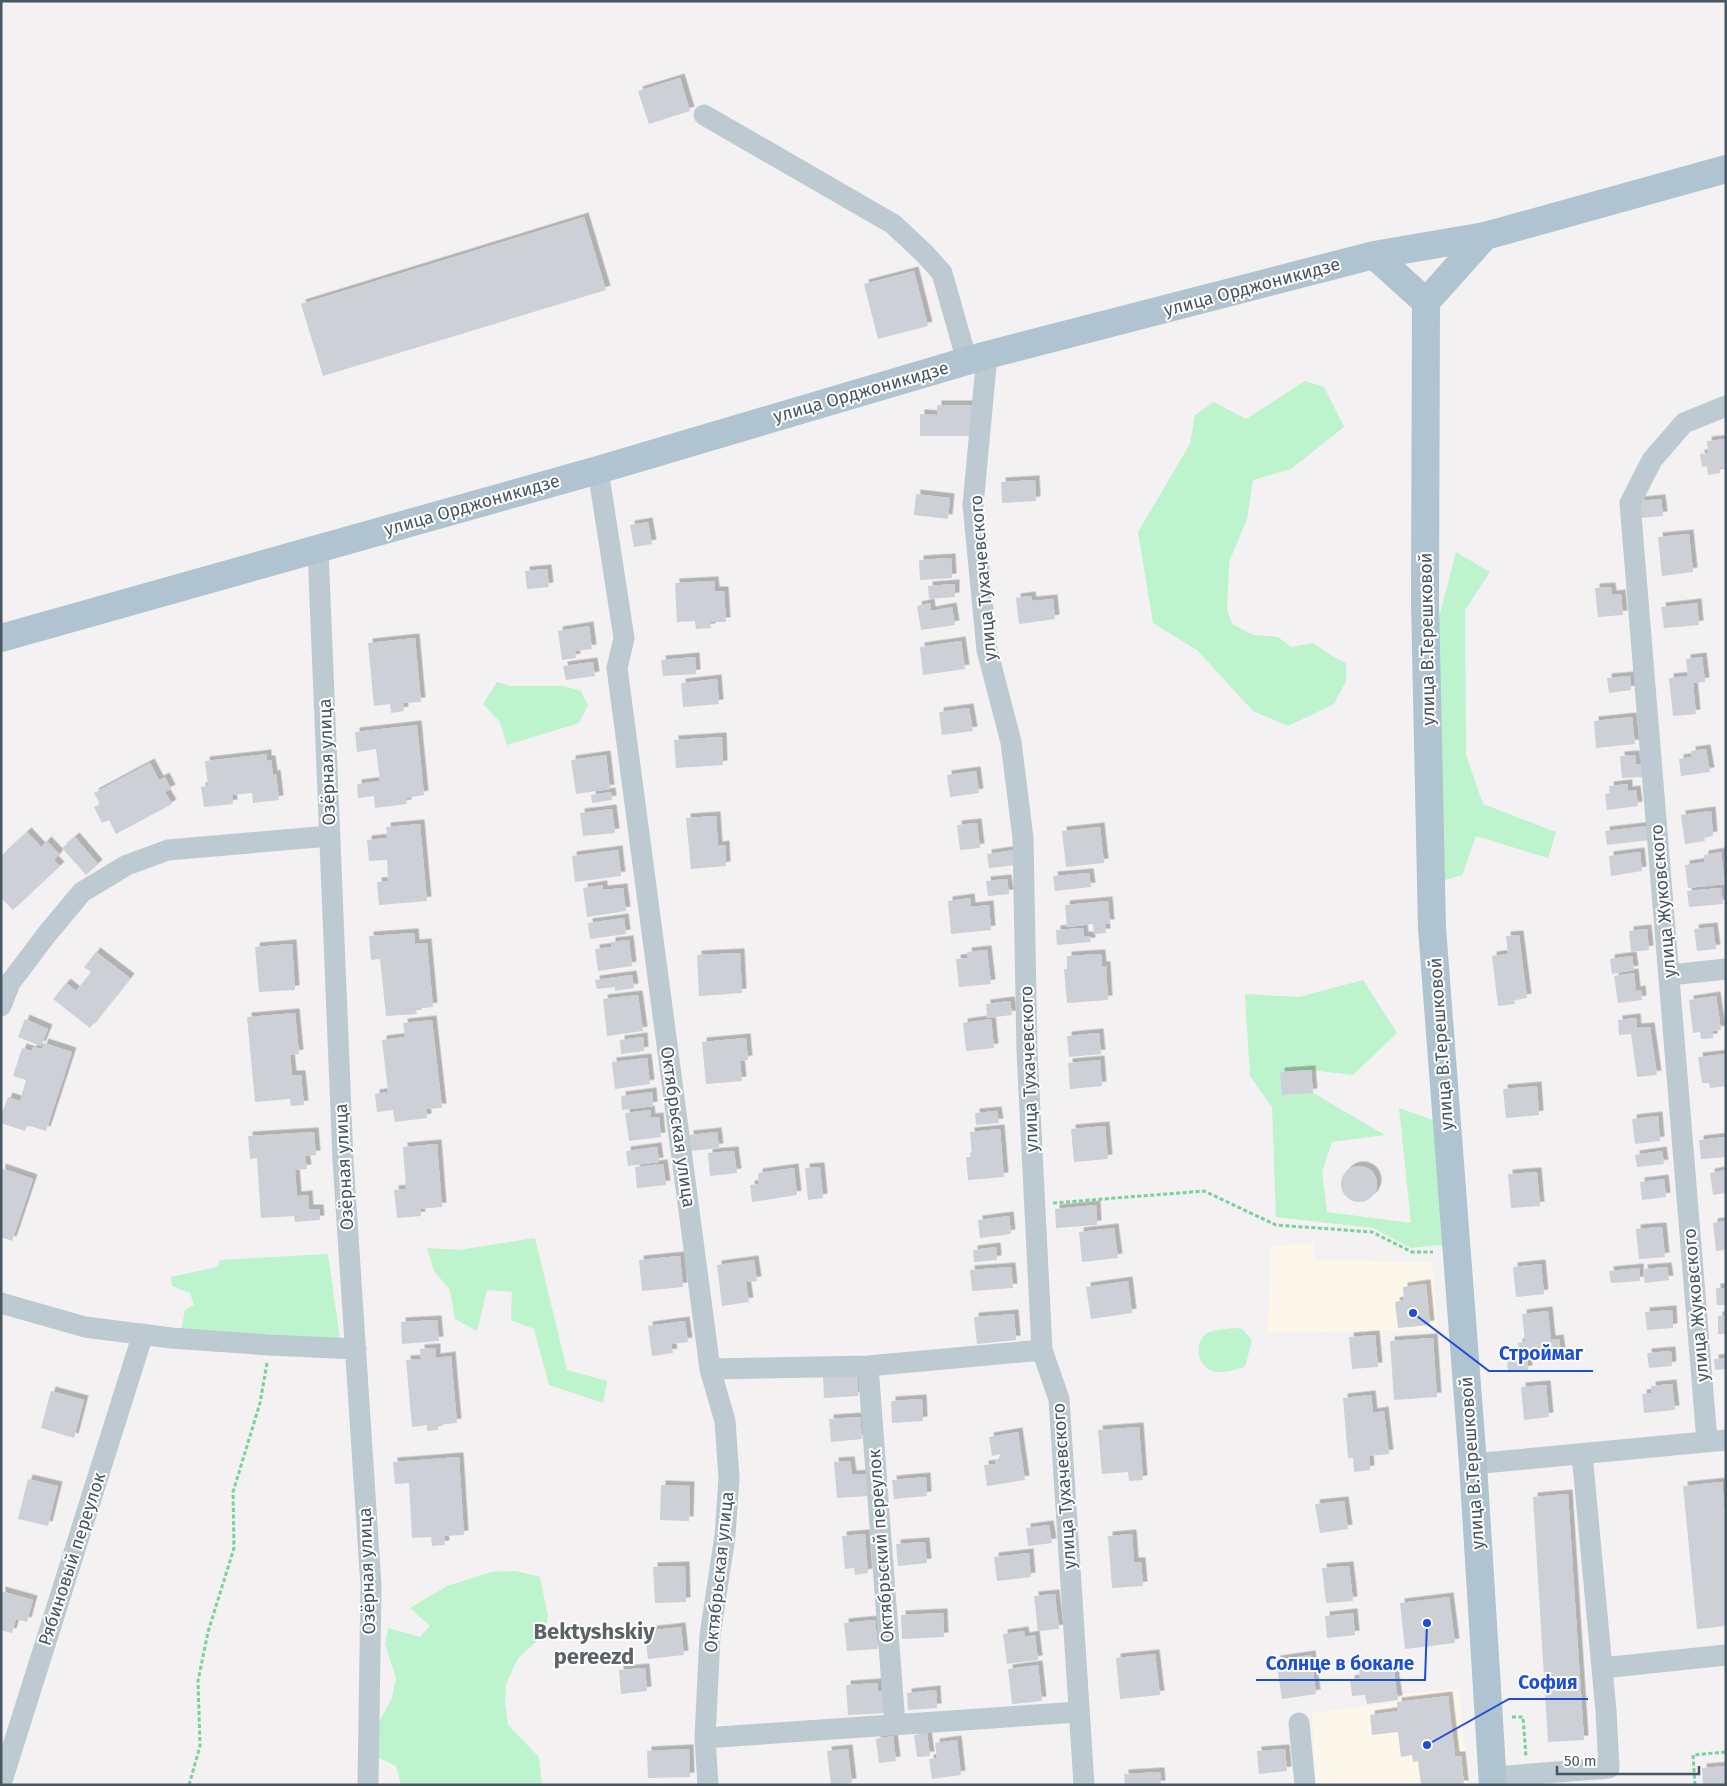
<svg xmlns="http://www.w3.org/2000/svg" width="1727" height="1786" viewBox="0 0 1727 1786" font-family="'Fira Sans',sans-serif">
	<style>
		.commercial { fill: #fdf6eb }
		.green { fill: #bdf3cd }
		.building { fill: #cdd0d6; filter: url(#shadow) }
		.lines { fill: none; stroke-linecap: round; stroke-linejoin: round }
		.path { stroke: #73d39b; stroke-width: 3; stroke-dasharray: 4 2.5; stroke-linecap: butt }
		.minor { stroke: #becad1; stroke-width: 21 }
		.major { stroke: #afc3d1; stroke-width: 28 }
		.labels { text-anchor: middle; stroke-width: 4; stroke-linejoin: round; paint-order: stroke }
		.street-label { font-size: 18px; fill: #475660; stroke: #fff }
		.district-label { font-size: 22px; font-weight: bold; fill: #5d6266; stroke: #fff }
		.leader { fill: none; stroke: #1d4ed8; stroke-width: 2 }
		.callout-dot { fill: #1d4ed8; stroke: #fff; stroke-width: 2 }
		.callout-label { font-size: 19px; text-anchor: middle; font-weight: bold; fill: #1d4ed8; stroke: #fff; stroke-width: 4; stroke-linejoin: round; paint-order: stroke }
	</style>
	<defs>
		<filter id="shadow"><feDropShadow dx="4.5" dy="-4.5" stdDeviation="0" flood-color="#0004"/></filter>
	</defs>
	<rect width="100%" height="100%" fill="#f3f1f1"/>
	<path class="commercial" d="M1314 1243V1260L1432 1262 1438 1330 1268 1333 1271 1246Z
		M1459 1689 1468 1785H1316L1312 1713 1394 1703 1399 1700V1694Z"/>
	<path class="green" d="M1305 381 1324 387 1344 427 1291 469 1253 480 1247 519 1229 562 1227 610 1232 624 1253 635 1278 637 1291 647 1313 643 1334 657 1346 663V681L1334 704 1288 726 1253 711 1197 650 1153 623 1138 532 1190 444 1195 415 1214 402 1246 419Z
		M1456 552 1490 572 1465 610 1466 755 1483 804 1556 832 1548 858 1476 836 1462 875 1441 881 1437 625Z
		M497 682 510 686H564L581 691 588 705 579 723 507 745 500 722 483 704Z
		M1363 980 1397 1033 1353 1075 1311 1070 1281 1072 1282 1095 1313 1093 1385 1135 1332 1142 1322 1172 1327 1212 1411 1223 1399 1108 1444 1124 1451 1244 1411 1248 1373 1228 1276 1217 1272 1107 1250 1076 1245 994 1299 997Z
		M535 1238 567 1370 607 1381 603 1403 549 1385 534 1329 511 1320 512 1292 487 1290 477 1331 455 1319 450 1290 434 1271 427 1248 459 1250Z
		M328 1254 340 1339 181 1332 185 1310 194 1305 190 1293 172 1286 171 1277 217 1267 220 1260Z
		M1235 1328 1242 1329 1252 1340 1245 1367C1236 1369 1226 1373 1217 1372 1198 1370 1192 1344 1207 1333 1214 1329 1227 1329 1235 1328Z
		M516 1571 540 1577 548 1616 545 1634 518 1658 506 1684 505 1702 508 1725 539 1757 542 1785H401L396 1766 379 1758 378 1724 392 1698 396 1678 385 1644 388 1628 420 1637 430 1626 410 1608 447 1586 491 1572Z"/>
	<path class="building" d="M680 78 690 111 649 124 638 91Z
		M584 217 606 290 323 376 301 304Z
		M914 271 928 326 878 339 864 284Z
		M937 405H973V436H920V414L937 415Z
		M1726 439V467L1720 468V473L1708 475 1707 466 1702 467 1700 454 1708 453 1707 441Z
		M1035 480 1036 501 1002 503 1001 482Z
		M916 494 950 498 948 519 914 515Z
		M1661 499 1663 516 1641 518 1639 501Z
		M648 522 652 544 634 547 630 525Z
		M1689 534 1693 572 1662 576 1658 537Z
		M951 558 952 578 920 580 919 560Z
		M547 569 549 587 527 589 525 571Z
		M714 581 715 591H724L726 622H710L711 628 696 629 695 621 677 622 675 583Z
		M955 584V597L929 599 928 586Z
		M1611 587 1612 595 1621 594 1623 615 1598 617 1595 588Z
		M1031 596 1032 601 1053 599 1055 619 1019 624 1016 598Z
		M930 603 931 611 952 607 955 625 921 630 917 606Z
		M1697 603 1699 625 1664 628 1661 607Z
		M589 626 592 649 575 651 576 658 562 660 558 631Z
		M415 638 421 702 403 703 404 711 391 713 390 704 374 706 368 643Z
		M961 641 965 669 923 675 920 647Z
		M695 657 696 674 663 676 661 660Z
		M1702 657 1705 682 1693 683 1696 714 1673 716 1669 678 1688 676 1686 659Z
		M593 662 595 676 566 680 563 666Z
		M1630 676 1631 690 1609 693 1607 678Z
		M717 679 719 704 683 707 681 683Z
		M969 708 973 731 942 735 939 712Z
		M1632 717 1635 744 1596 748 1594 721Z
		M417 725 424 795 406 798 407 804 375 808 374 796 358 798 357 784 380 781 376 749 357 752 355 732Z
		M722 737 723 765 676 768 674 740Z
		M1706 749 1710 772 1681 776 1679 759 1692 757 1691 751Z
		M267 754V760H271L273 775 276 774 279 800 253 803 252 793 232 795 233 804 204 807 201 787 208 786 205 761Z
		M606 755 610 789 576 794 571 760Z
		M1635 755 1636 764H1642L1643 777 1622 778 1620 756Z
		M150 763 159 780 165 777 171 789 165 792 172 804 116 834 109 820 102 823 94 807 100 804 94 793Z
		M976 771 979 793 950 797 947 775Z
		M1628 784V791L1636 790 1638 806 1607 810 1605 794 1610 793 1609 786Z
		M611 792 612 800 592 803 591 795Z
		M612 809 615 833 583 836 580 813Z
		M1711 811 1713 836 1704 837 1705 841 1685 844 1681 815Z
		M716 816 718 846 725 845 726 866 691 869 686 818Z
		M977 823 980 848 960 850 957 825Z
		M420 824 427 901 379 905 377 882 388 881 387 860 369 861 367 840 387 838 386 827Z
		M1648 826 1650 840 1607 845 1605 831Z
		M1100 827 1104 863 1066 867 1062 831Z
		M27 832 41 847 47 841 59 854 54 860 60 866 13 910 2 899 1 900V856Z
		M75 837 98 864 86 875 62 848Z
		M618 850 621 876 575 882 572 856Z
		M1015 850 1017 865 989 868 987 854Z
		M1640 852 1642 871 1611 876 1609 856Z
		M1721 852 1725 884 1688 888 1685 865 1704 862V855Z
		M1089 873 1091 887 1055 891 1053 876Z
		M1007 879 1009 894 988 896 986 881Z
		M603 885V890L623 888 626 911 587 917 583 888Z
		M1721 888 1723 904 1689 907 1687 891Z
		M970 898 971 907 989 905 991 930 951 934 948 901Z
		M1108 901 1110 924H1105L1106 933 1094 934 1093 924 1067 927 1065 905Z
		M624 918 626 934 590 939 588 923Z
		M1713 927 1716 949 1697 951 1694 929Z
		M1083 928 1084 936H1090L1091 942 1057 945 1056 930Z
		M1647 929 1649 950 1631 952 1629 931Z
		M414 933 415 944 427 943 433 1007 416 1009 417 1014 386 1016 380 959 371 960 369 936Z
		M1519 935 1527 998 1514 1000 1515 1004 1498 1006 1492 956 1508 954 1506 936Z
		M629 940 632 966 598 971 595 949 611 947V942Z
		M292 944 295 990 259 992 255 947Z
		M987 950 991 984 959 987 956 959 968 958 967 952Z
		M96 952 130 978 90 1028 53 999 66 983 76 991 91 972 84 967Z
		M740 953 742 993 699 996 697 955Z
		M1101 954 1102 966H1106L1108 1000 1067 1003 1064 969H1067V956Z
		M1632 956 1634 970 1612 974 1610 959Z
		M1634 973 1636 991 1641 990 1642 1000 1618 1003 1614 976Z
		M632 975 634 988 615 991V987L597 989 595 980Z
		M638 995 643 1031 607 1036 603 999Z
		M1716 996 1721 1030 1713 1031V1038L1701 1039 1700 1032 1693 1033 1689 1000Z
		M1010 1001 1012 1015 987 1018 986 1004Z
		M295 1013 299 1054 290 1055 292 1075H301L304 1105 291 1106 290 1099 255 1102 247 1017Z
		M1636 1018 1637 1028 1650 1027 1657 1075 1637 1077 1631 1034 1619 1035 1618 1020Z
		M25 1019 48 1029 41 1046 18 1037Z
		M991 1019 994 1048 966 1051 963 1023Z
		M432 1020 442 1108 426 1109 427 1118 395 1122 393 1110 377 1112 375 1094 388 1092 382 1040 405 1037 403 1023Z
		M1099 1033 1101 1054 1069 1057 1067 1036Z
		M643 1037 644 1051 621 1054 620 1040Z
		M746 1038 748 1060 740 1061 742 1081 706 1084 702 1042Z
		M44 1043 72 1052 46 1131 27 1125 25 1131 1 1123V1116L8 1097 20 1101 26 1080 13 1076 22 1048 32 1051 33 1047 42 1049Z
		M1725 1054 1726 1086 1710 1088 1709 1083H1702L1698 1057Z
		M647 1058 650 1084 615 1089 612 1062Z
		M1100 1060 1102 1086 1070 1089 1068 1063Z
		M1311 1070 1313 1093 1282 1095 1280 1072Z
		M1537 1086 1539 1115 1506 1118 1503 1089Z
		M652 1092 653 1106 622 1110 621 1096Z
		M650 1110 651 1118 659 1117 661 1137 629 1141 625 1113Z
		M997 1111 999 1123 976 1125 975 1113Z
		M1658 1116 1660 1141 1635 1144 1632 1119Z
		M1105 1126 1108 1159 1074 1162 1071 1129Z
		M1000 1129 1004 1177 968 1180 966 1157H972L970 1132Z
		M314 1132 316 1155 305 1156 307 1169 295 1170 297 1196 308 1195 309 1209H319L320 1220 295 1222 294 1216 261 1218 257 1158 250 1159 248 1136Z
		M717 1132 719 1148 691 1151 689 1135Z
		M1726 1137V1157L1701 1159 1699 1140Z
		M437 1144 442 1207 420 1209 421 1216 397 1218 394 1190 406 1189 403 1147Z
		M657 1147 659 1162 628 1166 626 1151Z
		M734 1151 737 1173 710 1176 708 1153Z
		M1662 1151 1664 1164 1637 1167 1635 1155Z
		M663 1164 666 1185 637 1188 635 1167Z
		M1341 1184a18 18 0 1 1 36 0a18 18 0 1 1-36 0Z
		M820 1167 823 1198 808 1200 805 1168Z
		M1 1168 33 1179 12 1241 1 1237Z
		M794 1168 797 1195 752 1202 750 1185 759 1184 758 1173Z
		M1726 1170V1193L1713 1195 1710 1173Z
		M1537 1172 1540 1206 1511 1208 1508 1174Z
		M1664 1179 1666 1197 1642 1200 1640 1182Z
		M1096 1205 1097 1225 1056 1228 1055 1209Z
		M1009 1216 1011 1234 980 1238 978 1220Z
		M1726 1221V1250L1716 1251 1713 1223Z
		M1662 1227 1665 1257 1639 1259 1636 1229Z
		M1114 1228 1118 1258 1082 1262 1079 1232Z
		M996 1247 997 1260 974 1262 973 1250Z
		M680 1256 683 1287 642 1291 639 1260Z
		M754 1260 757 1281 746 1282 749 1302 722 1306 717 1265Z
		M1541 1264 1544 1294 1516 1297 1513 1267Z
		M1011 1267 1013 1288 972 1291 970 1270Z
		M1667 1267 1669 1280 1645 1283 1643 1269Z
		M1639 1268 1640 1281 1611 1283 1609 1271Z
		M1128 1281 1132 1313 1091 1319 1086 1287Z
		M1426 1284 1430 1325 1398 1328 1395 1302 1404 1300 1403 1287Z
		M1716 1288H1726V1305H1717Z
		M1672 1310 1673 1328 1647 1330 1645 1312Z
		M1548 1311 1551 1340 1559 1339 1561 1352 1554 1353V1357L1527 1360 1528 1370 1508 1372 1507 1359 1527 1357 1526 1351H1519L1518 1343 1525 1342 1522 1314Z
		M1014 1314 1016 1340 977 1344 974 1317Z
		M1726 1315V1334H1718V1316Z
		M437 1320 439 1341 402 1344 401 1322Z
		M685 1321 688 1342 671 1344 673 1353 652 1356 648 1326Z
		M1375 1335 1378 1367 1352 1369 1349 1337Z
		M1433 1338 1437 1397 1394 1400 1390 1341Z
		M436 1348V1358L451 1356 457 1423 438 1425V1430L427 1431V1425L412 1427 406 1360 421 1359 420 1349Z
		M1671 1351 1672 1366 1649 1368 1647 1353Z
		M1726 1358V1369L1715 1370 1714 1359Z
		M857 1374 858 1396 824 1398 823 1377Z
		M1672 1384 1675 1410 1644 1413 1642 1394 1652 1393 1651 1386Z
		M1546 1385 1549 1417 1524 1420 1521 1387Z
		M51 1391 84 1400 74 1438 41 1428Z
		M1371 1395 1373 1413 1384 1411 1389 1454 1369 1456 1370 1470 1354 1472 1353 1458H1348L1343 1398Z
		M922 1399 923 1421 892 1423 891 1401Z
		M860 1417 862 1439 831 1442 829 1419Z
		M1139 1427 1143 1480 1129 1481 1128 1472 1102 1474 1098 1430Z
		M1018 1432 1025 1480 987 1486 984 1465 995 1464V1461L1001 1460 1000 1454 992 1456 989 1437Z
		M459 1457 464 1535 444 1536 445 1545 432 1546 431 1537 412 1538 409 1483 395 1484 393 1462Z
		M850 1461 852 1475 866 1474 868 1496 837 1498 834 1462Z
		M926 1477 927 1496 894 1499 892 1480Z
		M28 1479 58 1486 48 1526 18 1519Z
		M1722 1482 1726 1522V1626L1697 1629 1683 1486Z
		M661 1485 690 1486 689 1521 660 1520Z
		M1568 1494 1584 1740 1548 1742 1533 1497Z
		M1344 1501 1348 1529 1320 1533 1315 1504Z
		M1049 1525 1052 1543 1028 1546 1026 1528Z
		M865 1534 868 1573 855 1575 854 1568 845 1569 842 1536Z
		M1132 1534 1134 1562H1141L1143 1586 1112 1588 1108 1536Z
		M925 1542 927 1563 898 1566 896 1544Z
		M1029 1553 1031 1577 997 1581 994 1557Z
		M685 1566 686 1602 655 1603 653 1567Z
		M1349 1566 1353 1601 1326 1603 1322 1568Z
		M1 1591 33 1600 27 1622 16 1619 12 1633 1 1630Z
		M1055 1594 1059 1629 1038 1631 1034 1596Z
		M1449 1597 1455 1643 1405 1649 1400 1603Z
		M943 1613 944 1637 902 1639 901 1615Z
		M1353 1613 1355 1635 1327 1638 1325 1616Z
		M875 1620 878 1649 847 1651 844 1623Z
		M681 1627 684 1655 648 1659 645 1631Z
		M1024 1631 1025 1637 1035 1635 1038 1660 1007 1664 1003 1634Z
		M1155 1654 1160 1695 1120 1699 1116 1658Z
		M1311 1655 1316 1694 1282 1699 1276 1660Z
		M1038 1665 1042 1701 1012 1704 1008 1669Z
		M1393 1665 1398 1700 1367 1704 1365 1695 1352 1696 1350 1680 1360 1678 1359 1669Z
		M645 1668 647 1691 621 1694 619 1670Z
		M878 1683V1692L885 1691 886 1713 848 1715 846 1685Z
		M936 1690 937 1708 908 1710 907 1693Z
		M1448 1696 1455 1756H1461L1464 1785H1421L1418 1761 1413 1762 1412 1755 1401 1757 1398 1732 1372 1735 1370 1715 1398 1711 1397 1702Z
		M927 1733 930 1756 917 1757 914 1735Z
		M893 1736 896 1761 879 1763 876 1739Z
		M957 1740 961 1775 932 1779 929 1759 937 1758 935 1743Z
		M689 1749 690 1777 648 1778 647 1751Z
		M848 1749 852 1783 831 1785 827 1751Z
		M1285 1749 1287 1771 1259 1774 1257 1751Z
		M1726 1766V1785H1703L1702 1768Z
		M1160 1772 1161 1785H1125L1124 1774Z"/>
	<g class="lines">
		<path class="path" d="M1053 1203 1204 1191 1276 1225 1372 1232 1412 1252H1433
			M1724 1505H1726
			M1512 1717H1523L1526 1757
			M189 1785 200 1746 198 1681 208 1632 234 1548 233 1492 260 1403 267 1363
			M1695 1785 1693 1755 1726 1752"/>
		<path class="minor" d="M704 115 893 224 925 254 942 273 967 361
			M987 355 973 505 987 650 1011 742 1023 838 1027 1051 1042 1350 1059 1399 1084 1785
			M598 470 624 638 617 668 710 1369 725 1421 729 1478 725 1536 710 1635 705 1738 708 1785
			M318 549 343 1160 371 1586 368 1785
			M1670 975 1726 969
			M1 1006 10 983 47 934 82 892 127 865 168 850 330 836
			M1 1303 85 1327 171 1338 269 1345 356 1349
			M868 1366 895 1725
			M710 1369 868 1366 1042 1350
			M1707 1441 1630 503 1652 460 1684 423 1726 406
			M1473 1464 1726 1440
			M1602 1668 1726 1655
			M1299 1723 1305 1785
			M705 1738 1078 1712
			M1493 1777 1609 1768 1606 1711 1582 1454
			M1 1784 143 1334"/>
		<path class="major" d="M1374 255 1426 302 1425 602 1432 928 1473 1464 1493 1785
			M1426 302 1485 236
			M1 638 598 470 987 355 1374 255 1485 236 1726 169"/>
	</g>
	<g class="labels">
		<g class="street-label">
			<text transform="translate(1252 287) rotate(-15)" y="6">улица Орджоникидзе</text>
			<text transform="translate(861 392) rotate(-16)" y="6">улица Орджоникидзе</text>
			<text transform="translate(472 505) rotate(-16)" y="6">улица Орджоникидзе</text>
			<text transform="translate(983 578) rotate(-95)" y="6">улица Тухачевского</text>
			<text transform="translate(1427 639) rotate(-91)" y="6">улица В.Терешковой</text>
			<text transform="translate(327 762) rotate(-92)" y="6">Озёрная улица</text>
			<text transform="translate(1663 901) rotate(-95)" y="6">улица Жуковского</text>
			<text transform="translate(1441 1044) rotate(-94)" y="6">улица В.Терешковой</text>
			<text transform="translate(1029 1069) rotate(-92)" y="6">улица Тухачевского</text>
			<text transform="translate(678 1127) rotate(82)" y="6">Октябрьская улица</text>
			<text transform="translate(344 1167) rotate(-93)" y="6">Озёрная улица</text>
			<text transform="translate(1696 1305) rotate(-95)" y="6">улица Жуковского</text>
			<text transform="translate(1472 1463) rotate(-94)" y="6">улица В.Терешковой</text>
			<text transform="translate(1064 1486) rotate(-94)" y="6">улица Тухачевского</text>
			<text transform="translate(881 1546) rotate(-94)" y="6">Октябрьский переулок</text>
			<text transform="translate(72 1559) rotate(-72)" y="6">Рябиновый переулок</text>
			<text transform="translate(367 1571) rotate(-92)" y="6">Озёрная улица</text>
			<text transform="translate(719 1572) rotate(-84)" y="6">Октябрьская улица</text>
		</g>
		<g class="district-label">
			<text x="594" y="1639">Bektyshskiy<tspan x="594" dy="25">pereezd</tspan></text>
		</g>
	</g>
	<path class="leader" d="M1413 1313L1489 1371H1593M1427 1623L1425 1680H1256M1427 1745L1509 1699H1588"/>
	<g class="callout-dot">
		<circle cx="1413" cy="1313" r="5"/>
		<circle cx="1427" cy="1623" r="5"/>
		<circle cx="1427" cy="1745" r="5"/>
	</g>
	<g class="callout-label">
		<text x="1541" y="1360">Строймаг</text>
		<text x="1340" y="1670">Солнце в бокале</text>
		<text x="1548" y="1689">София</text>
	</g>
	<rect width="1727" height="1786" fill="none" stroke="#475660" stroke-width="5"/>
	<path d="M1557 1766v8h142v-8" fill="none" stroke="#475660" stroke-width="2.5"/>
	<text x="1564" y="1766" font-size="15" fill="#475660" stroke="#ffffff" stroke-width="4" paint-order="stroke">50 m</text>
</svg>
